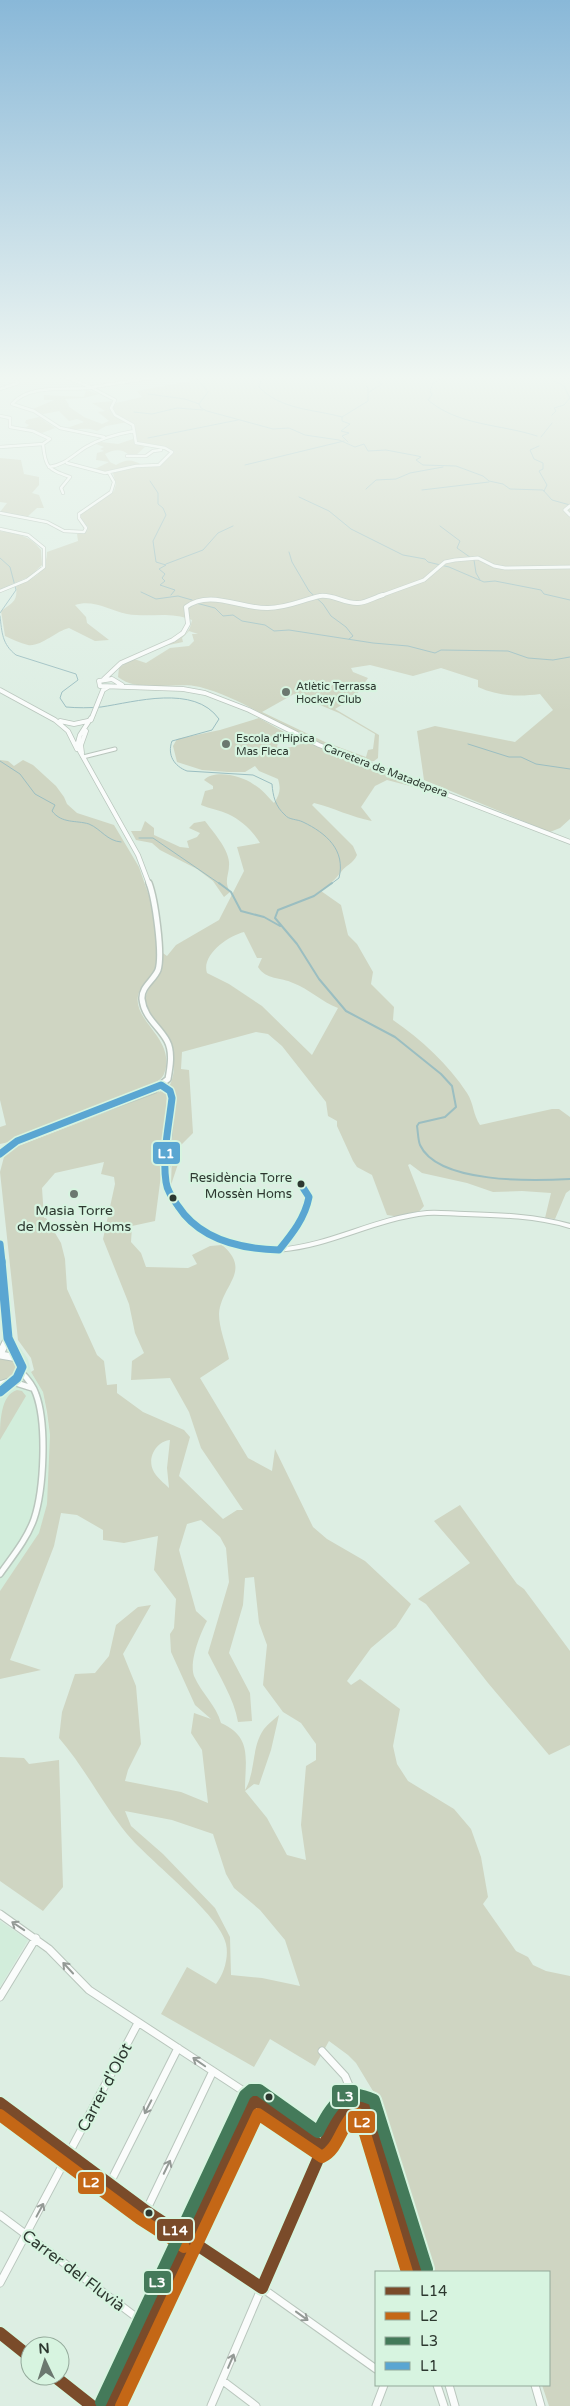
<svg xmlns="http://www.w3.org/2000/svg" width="570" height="2406" viewBox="0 0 570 2406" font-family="'Varela Round',sans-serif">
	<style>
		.built { fill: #d2eddb }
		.green { fill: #cfd5c2; fill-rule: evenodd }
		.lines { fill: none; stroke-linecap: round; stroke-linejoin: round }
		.stream-far1 { stroke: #9bbec1; stroke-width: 1 }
		.stream { stroke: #9bbec1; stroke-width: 2 }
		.minor-far4-casing { stroke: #b9c6bd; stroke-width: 4 }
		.minor-far3-casing { stroke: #b9c6bd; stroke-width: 5 }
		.minor-far2-casing { stroke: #b9c6bd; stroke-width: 6 }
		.minor-far1-casing { stroke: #b9c6bd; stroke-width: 8 }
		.minor-casing { stroke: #b9c6bd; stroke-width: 9 }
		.tertiary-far3-casing { stroke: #b9c6bd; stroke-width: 4.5 }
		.tertiary-far2-casing { stroke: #b9c6bd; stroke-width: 5.5 }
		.tertiary-far1-casing { stroke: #b9c6bd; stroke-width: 8 }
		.tertiary-casing { stroke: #b9c6bd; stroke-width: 9 }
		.minor-far4 { stroke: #fafcfb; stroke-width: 2.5 }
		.minor-far3 { stroke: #fafcfb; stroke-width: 3 }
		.minor-far2 { stroke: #fafcfb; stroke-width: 4 }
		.minor-far1 { stroke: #fafcfb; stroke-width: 5 }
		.minor { stroke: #fafcfb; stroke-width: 7 }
		.tertiary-far3 { stroke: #fafcfb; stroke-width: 3 }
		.tertiary-far2 { stroke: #fafcfb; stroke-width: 4 }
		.tertiary-far1 { stroke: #fafcfb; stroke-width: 5 }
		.tertiary { stroke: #fafcfb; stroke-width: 7 }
		.bus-1-casing { stroke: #d7f4e0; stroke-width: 16 }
		.bus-2-casing { stroke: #d7f4e0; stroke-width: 16 }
		.bus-3-casing { stroke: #d7f4e0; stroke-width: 16 }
		.bus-4-far1-casing { stroke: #d7f4e0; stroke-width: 10 }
		.bus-4-casing { stroke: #d7f4e0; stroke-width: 12 }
		.bus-1 { stroke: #7a4b2a; stroke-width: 12 }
		.bus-2 { stroke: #c46716; stroke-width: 12 }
		.bus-3 { stroke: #447a5a; stroke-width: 12 }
		.bus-4-far1 { stroke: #5aa6d2; stroke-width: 7 }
		.bus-4 { stroke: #5aa6d2; stroke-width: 9 }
		.oneway { stroke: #949a96 }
		.poi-dot { fill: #6b786f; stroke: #d7f4e0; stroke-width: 2 }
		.bus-dot { fill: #2d3830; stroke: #d7f4e0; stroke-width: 2 }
		.labels { text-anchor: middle; stroke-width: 4.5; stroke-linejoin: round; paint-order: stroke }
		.far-poi-label { font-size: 11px; fill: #2d3830; stroke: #d7f4e0; text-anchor: start }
		.far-street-label { font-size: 11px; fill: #2d3830; stroke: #d7f4e0 }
		.bus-label { font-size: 13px; fill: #2d3830; stroke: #d7f4e0; text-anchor: end }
		.poi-label { font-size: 14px; fill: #2d3830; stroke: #d7f4e0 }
		.near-street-label { font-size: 16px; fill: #2d3830; stroke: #d7f4e0 }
		.line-badge { stroke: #d7f4e0; stroke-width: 2 }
		.badge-label { font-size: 14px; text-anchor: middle; font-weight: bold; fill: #fff }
	</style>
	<rect width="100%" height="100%" fill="#ddeee3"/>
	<path class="built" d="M16 1342 28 1359 31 1372 43 1392 50 1435V1471L47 1504 39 1535 0 1591V1347Z
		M0 1921 28 1940 0 1987Z"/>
	<path class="green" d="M186 375H570V819L560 828 550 832 424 780 417 731 435 726 515 742 553 710 540 694C518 697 498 696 478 687V680L441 668 413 676 370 665 351 668 353 672 368 678 355 697 335 709 379 735 378 758 374 761 368 762C342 752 317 743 294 731 263 715 234 696 200 687 175 681 140 694 118 677L119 668C136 654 177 646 188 631 191 627 191 623 192 620 169 611 150 618 127 614 109 610 93 599 75 605L86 617 87 623 109 640 95 641 69 628C56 631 41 647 28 645 20 643 12 639 5 636L1 611C13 602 18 601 16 586 34 578 46 574 47 552L78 541 77 534 87 531 88 527 80 517V514L114 491 116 484 113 473 137 467 161 465 173 452 169 448 138 443 134 424 116 415 113 406 116 403 142 397 137 391 190 381ZM189 631 198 634H192L194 641 189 646 170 648 146 663 134 659 164 646 183 642 182 638ZM294 694 339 713 375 734 373 749 368 750 366 757 325 742 262 712Z
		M86 390 99 394 84 398 65 399 69 405 68 406 84 417 102 424 109 421 98 412 105 411 92 403 113 401 109 407 112 414 128 422 106 426 97 431C86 426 78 431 67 428L84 422 77 419 69 421 59 411 43 414 33 409 54 400H44V395L84 397Z
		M39 417 55 428 42 433 25 428 29 425 25 423 26 420Z
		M133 439 137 444 145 447 135 456 129 455C121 448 113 450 105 454L110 462 116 465C126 459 132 459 142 465L106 472 93 470 109 462 96 460 97 453 104 451 100 449 104 447 96 444 101 442 118 444Z
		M0 458 21 460 24 474 39 477V485L32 493 39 495 44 508H37L26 518 0 512 7 503 0 502Z
		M0 531C19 535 28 534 41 550L42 565 29 577 0 589Z
		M259 718 284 732 280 735 277 747C289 750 298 744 309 742L436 790 437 793 387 780 375 786 361 807 372 821C351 817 334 808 314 803L312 805 353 846 357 855C353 864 347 864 341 872 335 880 329 885 321 891L341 905 348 935 357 944 373 972 371 984 394 1007 393 1020C422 1040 448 1064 467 1093 474 1104 473 1115 480 1125L552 1109H559L570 1117V1190L566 1193 555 1219 545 1218 551 1193 522 1191 493 1192 467 1183 422 1173 410 1164 408 1165 424 1206 416 1215 400 1217 387 1215 372 1175 357 1167 353 1161 337 1126V1121L328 1116 326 1102 282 1046 268 1034 256 1032 182 1052 181 1069 189 1070 193 1133 180 1146 178 1164 171 1185 174 1091 169 1087C184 1057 162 1034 147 1009 142 995 150 987 158 976L152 975C148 980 143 985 140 990 126 1019 178 1037 164 1074 157 1093 58 1122 36 1130 24 1135 12 1142 0 1144V1127L6 1125 0 1100V760L8 761 14 766 23 760 33 765 56 786 64 797 67 804 77 813 114 825 139 867 151 902 160 951 167 956 176 945 219 920 244 871 237 847 260 843C253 831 241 820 228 814 220 810 210 809 201 805L205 791 213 789V786L204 780C215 769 242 776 253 784 262 789 267 796 274 803 280 794 281 789 278 779L259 771 255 766 245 772H228L202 770 177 762 173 746 177 739 220 730ZM244 932 257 958H262L258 967C266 980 281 977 293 983 309 989 322 1002 338 1008L312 1055 262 1006 229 984 207 973C201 955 228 936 244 932Z
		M145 821 154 828V835L180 847 189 848 187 841 197 837 200 833 189 828 194 823 205 821C213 832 228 848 229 862 230 874 223 880 230 892L224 897 213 881 197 869 160 850 152 843 136 840 131 831H141Z
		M161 1091 167 1094 163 1160 155 1221 132 1226 131 1242 141 1253 146 1267 188 1268 197 1264 192 1255 210 1246 222 1245C253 1271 221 1285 219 1314 219 1328 226 1345 229 1359L200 1378 248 1458 272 1471 275 1449 313 1527 327 1539 365 1561 411 1604 396 1627 371 1648 347 1681 351 1685 360 1679 400 1709 393 1746 397 1764 408 1781 454 1809 471 1829 481 1857 488 1897 483 1904 516 1951 528 1957 533 1965 546 1971 570 1976V2406H549L542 2385H549V2272H427L379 2101 356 2063 348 2055 329 2041 315 2066 270 2039 254 2067 161 2014 187 1967 216 1984C224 1974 229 1957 226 1944 220 1914 149 1861 127 1834 102 1803 85 1768 59 1738L62 1712 75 1674 95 1673 109 1656 116 1625 138 1607 151 1605 123 1654 136 1686 141 1744 128 1770 125 1781 181 1792 208 1803 202 1750 191 1733 194 1713 211 1719 195 1705 171 1652 170 1634 174 1628 176 1599 154 1570 158 1536 124 1543 103 1540V1530L77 1515 61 1513 54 1546 10 1660 41 1670 0 1679V1591L39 1533 47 1504 50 1435 47 1412 43 1392 31 1372 34 1370 31 1358 18 1340 0 1172 4 1157 13 1148ZM104 1162 101 1174 114 1177 115 1184 103 1239 129 1304 135 1333 144 1353 132 1361 131 1380 170 1378 189 1412 201 1448 243 1510H237L223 1519 179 1476 190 1437 184 1430 143 1412 117 1393V1384L107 1385 104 1361 97 1355 67 1289 65 1259 61 1243 46 1218H44L42 1188 55 1173ZM170 1440 167 1468 169 1488C165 1484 155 1476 153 1470 147 1457 157 1441 170 1440ZM201 1520 220 1537 226 1548 229 1582 208 1653C219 1676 234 1698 238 1722L252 1721 250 1693 229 1653 243 1605 245 1578 254 1577 259 1623 267 1645 263 1685 283 1712 301 1723 316 1744V1760L306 1766 301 1825 306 1860 287 1855 267 1818 245 1791 254 1784 259 1785 271 1750 279 1715C274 1719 268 1724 264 1729 251 1747 256 1772 245 1790 245 1760 253 1737 221 1723 216 1705 202 1694 194 1676 189 1662 200 1634 207 1621L196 1611 179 1550 187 1524ZM125 1811 172 1820 213 1834 226 1874 234 1888 260 1910 285 1940 300 1986 262 1978 231 1975 230 1937 215 1908 163 1854 131 1826Z
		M4 1358 13 1361 17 1368 11 1378 0 1381V1359Z
		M17 1390 22 1391 26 1396 0 1440C0 1424 0 1395 17 1390Z
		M460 1505 517 1584 524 1589 570 1651V1745L549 1755 488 1683 426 1604 418 1599 470 1563 434 1521Z
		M0 1757 24 1758 29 1764 59 1760 63 1887 43 1911 0 1881Z"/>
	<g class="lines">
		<path class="stream-far1" d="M197 375 196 377 208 392 199 404
			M268 375 261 381 259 387C281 410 313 409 342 417V421L350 424 341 431 349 433 342 436 348 442
			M550 375 551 379 564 386 570 398 564 405 554 408 556 411 552 415
			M441 379 433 383 430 391 432 395 428 400C459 426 500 424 537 436
			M369 392 382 384 369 377 370 375
			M148 394 185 399 199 404
			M199 404 201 408 207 411 273 429 289 428 305 435 339 440 355 447 364 444 368 451 386 450 418 456 421 457 416 460 423 465 456 466 483 476 489 481 503 484 510 489 543 490 552 500 570 505
			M134 412 152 414 177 408 203 410
			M342 417 368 401V388L366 386
			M541 437 552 423
			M148 438 238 420
			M539 446 530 450 534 459 543 463V469L539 471 547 485 544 491
			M245 465 344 441
			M150 481 158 493V504L163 508 166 515 153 541 156 562 166 565 159 569 165 574 162 578 165 581 160 585 175 590 171 595
			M366 489 376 480 396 479 410 473 443 467
			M422 490 489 482
			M299 497 329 511 351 529 403 555 425 559 428 562 449 567 484 582 495 581 541 590 544 594 570 600
			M440 526 460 541 457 548 474 560 476 573 480 580
			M289 552 292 562 309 591 323 604 331 616 346 627 353 636 349 639
			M0 558 10 567 16 590 0 613
			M166 564 203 550 218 533 233 526
			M141 592 156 599 178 596 192 600
			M196 603 215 608 223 616 233 615 242 621 265 625 274 631 289 630 373 643 408 646 435 653 441 650 508 651 528 658 553 660 570 657
			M0 616C2 633 2 644 16 655L76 674 78 680 62 692 60 698 66 707C78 708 89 708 101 707 135 702 194 684 219 719L212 730 172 741C167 755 174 766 187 771L253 775 272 784C273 796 275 806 285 815 289 820 297 819 303 822 326 833 346 850 339 878L331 884
			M468 744 509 757H521L536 764 570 769
			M0 761 20 774 35 794 55 805 52 811C62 824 76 820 89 824 101 829 107 841 121 842
			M139 838H153L220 884"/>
		<path class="stream" d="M219 883 231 892 241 911 264 917 280 926
			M332 883 314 896 278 910 275 918 297 944 319 979 346 1011 395 1037 441 1074 452 1086 456 1107 445 1117 419 1123 417 1126C418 1132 418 1140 420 1145 438 1184 534 1181 570 1179"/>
		<g class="minor-far4-casing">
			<path id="minor-far4" d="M61 375 90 387
				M93 387 170 375
				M90 388C67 390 29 384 12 404L34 411 60 428 104 437
				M0 389 18 383 12 375
				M0 416 10 418V427L33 431 50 439 43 444C45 468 48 469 70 477L61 488 63 493
				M0 447 43 444
				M127 456H146L153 451 161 450
				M67 463 105 473 136 466 159 465 172 452 165 448 136 443 133 425 115 415 111 408 115 400 92 388
				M49 467C65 465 73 455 86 447 101 438 117 434 134 431
				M0 513 47 522 64 531 84 532 86 528 79 518V514L111 492 114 482 109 473
				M0 529 28 535 44 548V567L27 580 0 591"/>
		</g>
		<g class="minor-far3-casing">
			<path id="minor-far3" d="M83 757 115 749"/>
		</g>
		<g class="minor-far2-casing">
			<path id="minor-far2" d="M161 1085 170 1091 172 1098C171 1119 169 1141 168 1162 167 1169 165 1178 166 1185 171 1204 187 1222 204 1231 286 1279 349 1221 427 1213 440 1212 452 1214 465 1214 501 1215 536 1216 570 1226"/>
		</g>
		<g class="minor-far1-casing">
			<path id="minor-far1" d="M13 1382 32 1388
				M0 1574C12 1557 27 1539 34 1519 44 1489 47 1424 36 1394 33 1385 27 1378 21 1372"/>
		</g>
		<g class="minor-casing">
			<path id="minor" d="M0 1914 49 1949 89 1990 248 2094 322 2147
				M0 1997 36 1938
				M322 2051 345 2076 356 2102
				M0 2103 146 2211 262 2288 376 2369
				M326 2142 346 2125 355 2124 368 2138 406 2272
				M110 2183 178 2048
				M146 2211 213 2071
				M0 2215 148 2326
				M0 2283 138 2023
				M0 2333 30 2357
				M54 2376 92 2406
				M223 2381 256 2406
				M437 2385 444 2406
				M449 2385 455 2406
				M535 2385 541 2406
				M110 2406 254 2099
				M211 2406 322 2147 338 2118 351 2103 361 2102 367 2107 372 2119 417 2272
				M376 2406 384 2385"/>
		</g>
		<g class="tertiary-far3-casing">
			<path id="tertiary-far3" d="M570 506 565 510 570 515
				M380 596 424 580 445 562 455 560 478 558 494 566 505 568 570 567"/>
		</g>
		<g class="tertiary-far2-casing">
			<path id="tertiary-far2" d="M104 679 121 663 173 640 183 633 188 624 186 607C210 589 241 609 268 608 287 608 302 600 320 596 333 594 345 604 358 603 366 603 375 597 383 595
				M100 686 183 689 205 693 249 710 319 745 570 842
				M100 686 99 681 112 679 122 685
				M0 690 55 720 68 731 77 749
				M91 718 80 735 77 746 138 855 149 884
				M91 720 103 690 108 687
				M60 721 74 724 88 721
				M82 753 81 745 86 731"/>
		</g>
		<g class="tertiary-far1-casing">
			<path id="tertiary-far1" d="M0 1154 17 1141 154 1090 168 1079C170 1068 173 1052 167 1041 159 1026 144 1018 142 999 141 987 154 980 158 970 163 954 155 899 149 883
				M0 1244 2 1262"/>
		</g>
		<g class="tertiary-casing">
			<path id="tertiary" d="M0 1354 8 1338
				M0 1355 18 1358
				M0 1385 15 1380 22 1367 8 1338 1 1261"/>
		</g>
		<use href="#minor-far4" class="minor-far4"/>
		<use href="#minor-far3" class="minor-far3"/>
		<use href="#minor-far2" class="minor-far2"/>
		<use href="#minor-far1" class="minor-far1"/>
		<use href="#minor" class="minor"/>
		<use href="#tertiary-far3" class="tertiary-far3"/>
		<use href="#tertiary-far2" class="tertiary-far2"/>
		<use href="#tertiary-far1" class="tertiary-far1"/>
		<use href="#tertiary" class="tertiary"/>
		<g class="bus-1-casing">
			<path id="bus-1" d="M0 2103 146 2211 262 2288 332 2127 347 2106 361 2102 367 2107 372 2119 417 2272
				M0 2333 30 2357
				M54 2376 92 2406
				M110 2406 254 2099 322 2147"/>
		</g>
		<g class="bus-2-casing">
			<path id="bus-2" d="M0 2115 140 2219 184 2247
				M121 2406 258 2114 322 2157C339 2149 341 2125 355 2113L359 2114 407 2272"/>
		</g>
		<g class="bus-3-casing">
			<path id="bus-3" d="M101 2402 245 2095 251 2090H259L318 2132C331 2106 343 2085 374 2100L427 2269"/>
		</g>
		<g class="bus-4-far1-casing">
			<path id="bus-4-far1" d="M0 1154 17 1141 161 1085 170 1091 172 1098C169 1125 162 1155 166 1182 167 1191 173 1199 178 1206 200 1240 241 1249 279 1250 292 1234 305 1218 309 1197L300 1183
				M0 1244 2 1262"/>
		</g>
		<g class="bus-4-casing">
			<path id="bus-4" d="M0 1392 17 1378 22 1367 8 1338 1 1261"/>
		</g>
		<use href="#bus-1" class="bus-1"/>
		<use href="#bus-2" class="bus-2"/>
		<use href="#bus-3" class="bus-3"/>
		<use href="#bus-4-far1" class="bus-4-far1"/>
		<use href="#bus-4" class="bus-4"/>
	</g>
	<defs><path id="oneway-shaft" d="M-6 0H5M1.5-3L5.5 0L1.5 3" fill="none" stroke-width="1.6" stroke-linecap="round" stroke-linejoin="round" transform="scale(1.25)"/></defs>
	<g class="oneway">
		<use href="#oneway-shaft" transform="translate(18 1926) rotate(-146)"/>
		<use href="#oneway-shaft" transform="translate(68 1968) rotate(-133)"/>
		<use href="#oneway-shaft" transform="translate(199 2062) rotate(-145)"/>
		<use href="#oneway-shaft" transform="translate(148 2107) rotate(117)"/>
		<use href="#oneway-shaft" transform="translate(167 2167) rotate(-64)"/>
		<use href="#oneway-shaft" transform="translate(40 2210) rotate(-62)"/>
		<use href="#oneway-shaft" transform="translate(302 2316) rotate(36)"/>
		<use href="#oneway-shaft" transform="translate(231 2361) rotate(-67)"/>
	</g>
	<linearGradient id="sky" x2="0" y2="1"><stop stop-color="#89b8d8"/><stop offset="0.53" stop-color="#f0f7f2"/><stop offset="1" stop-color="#f0f7f2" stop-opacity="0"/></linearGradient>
	<rect width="570" height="712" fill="url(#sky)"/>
	<g class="poi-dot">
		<circle cx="286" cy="692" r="5"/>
		<circle cx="226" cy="744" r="5"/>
		<circle cx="74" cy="1194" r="5"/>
	</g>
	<g class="bus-dot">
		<circle cx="301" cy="1184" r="4.5"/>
		<circle cx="173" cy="1198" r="4.5"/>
		<circle cx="269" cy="2097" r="4.5"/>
		<circle cx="149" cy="2213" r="4.5"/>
	</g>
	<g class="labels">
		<g class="far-poi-label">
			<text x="296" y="690">Atlètic Terrassa<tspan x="296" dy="13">Hockey Club</tspan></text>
			<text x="236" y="742">Escola d'Hípica<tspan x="236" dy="13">Mas Fleca</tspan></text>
		</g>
		<g class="far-street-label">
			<text transform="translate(386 770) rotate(21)" y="4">Carretera de Matadepera</text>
		</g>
		<g class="bus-label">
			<text x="292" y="1182">Residència Torre<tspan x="292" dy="16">Mossèn Homs</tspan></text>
		</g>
		<g class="poi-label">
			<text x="74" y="1215">Masia Torre<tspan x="74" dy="16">de Mossèn Homs</tspan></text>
		</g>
		<g class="near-street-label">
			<text transform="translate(104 2087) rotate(-62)" y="6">Carrer d'Olot</text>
			<text transform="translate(74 2270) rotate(37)" y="6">Carrer del Fluvià</text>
		</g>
	</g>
	<g class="line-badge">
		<rect x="152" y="1141" width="29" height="24" rx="5" fill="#5aa6d2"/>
		<rect x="331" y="2084" width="28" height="24" rx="5" fill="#447a5a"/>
		<rect x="347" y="2110" width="29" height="24" rx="5" fill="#c46716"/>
		<rect x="77" y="2171" width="28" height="24" rx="5" fill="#c46716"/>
		<rect x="156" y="2218" width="38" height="24" rx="5" fill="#7a4b2a"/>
		<rect x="143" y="2270" width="29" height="24" rx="5" fill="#447a5a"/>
	</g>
	<g class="badge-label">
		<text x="166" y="1158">L1</text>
		<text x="345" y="2101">L3</text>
		<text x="362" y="2127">L2</text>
		<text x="91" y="2187">L2</text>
		<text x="175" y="2235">L14</text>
		<text x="157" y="2287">L3</text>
	</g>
	<rect x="375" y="2271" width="175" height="115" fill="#d7f4e0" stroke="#93a99a"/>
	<rect x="385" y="2287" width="25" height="8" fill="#7a4b2a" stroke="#93a99a"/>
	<text x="420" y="2296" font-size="15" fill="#2d3830">L14</text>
	<rect x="385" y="2312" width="25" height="8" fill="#c46716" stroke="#93a99a"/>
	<text x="420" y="2321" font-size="15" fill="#2d3830">L2</text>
	<rect x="385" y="2337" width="25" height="8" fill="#447a5a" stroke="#93a99a"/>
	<text x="420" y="2346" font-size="15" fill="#2d3830">L3</text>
	<rect x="385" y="2362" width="25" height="8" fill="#5aa6d2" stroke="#93a99a"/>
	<text x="420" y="2371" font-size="15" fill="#2d3830">L1</text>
	<g transform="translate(45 2361) rotate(356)"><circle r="24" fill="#d7f4e0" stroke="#93a99a"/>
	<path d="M0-4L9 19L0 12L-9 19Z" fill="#6b786f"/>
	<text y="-8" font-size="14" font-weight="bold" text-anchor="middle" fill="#2d3830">N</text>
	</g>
</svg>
